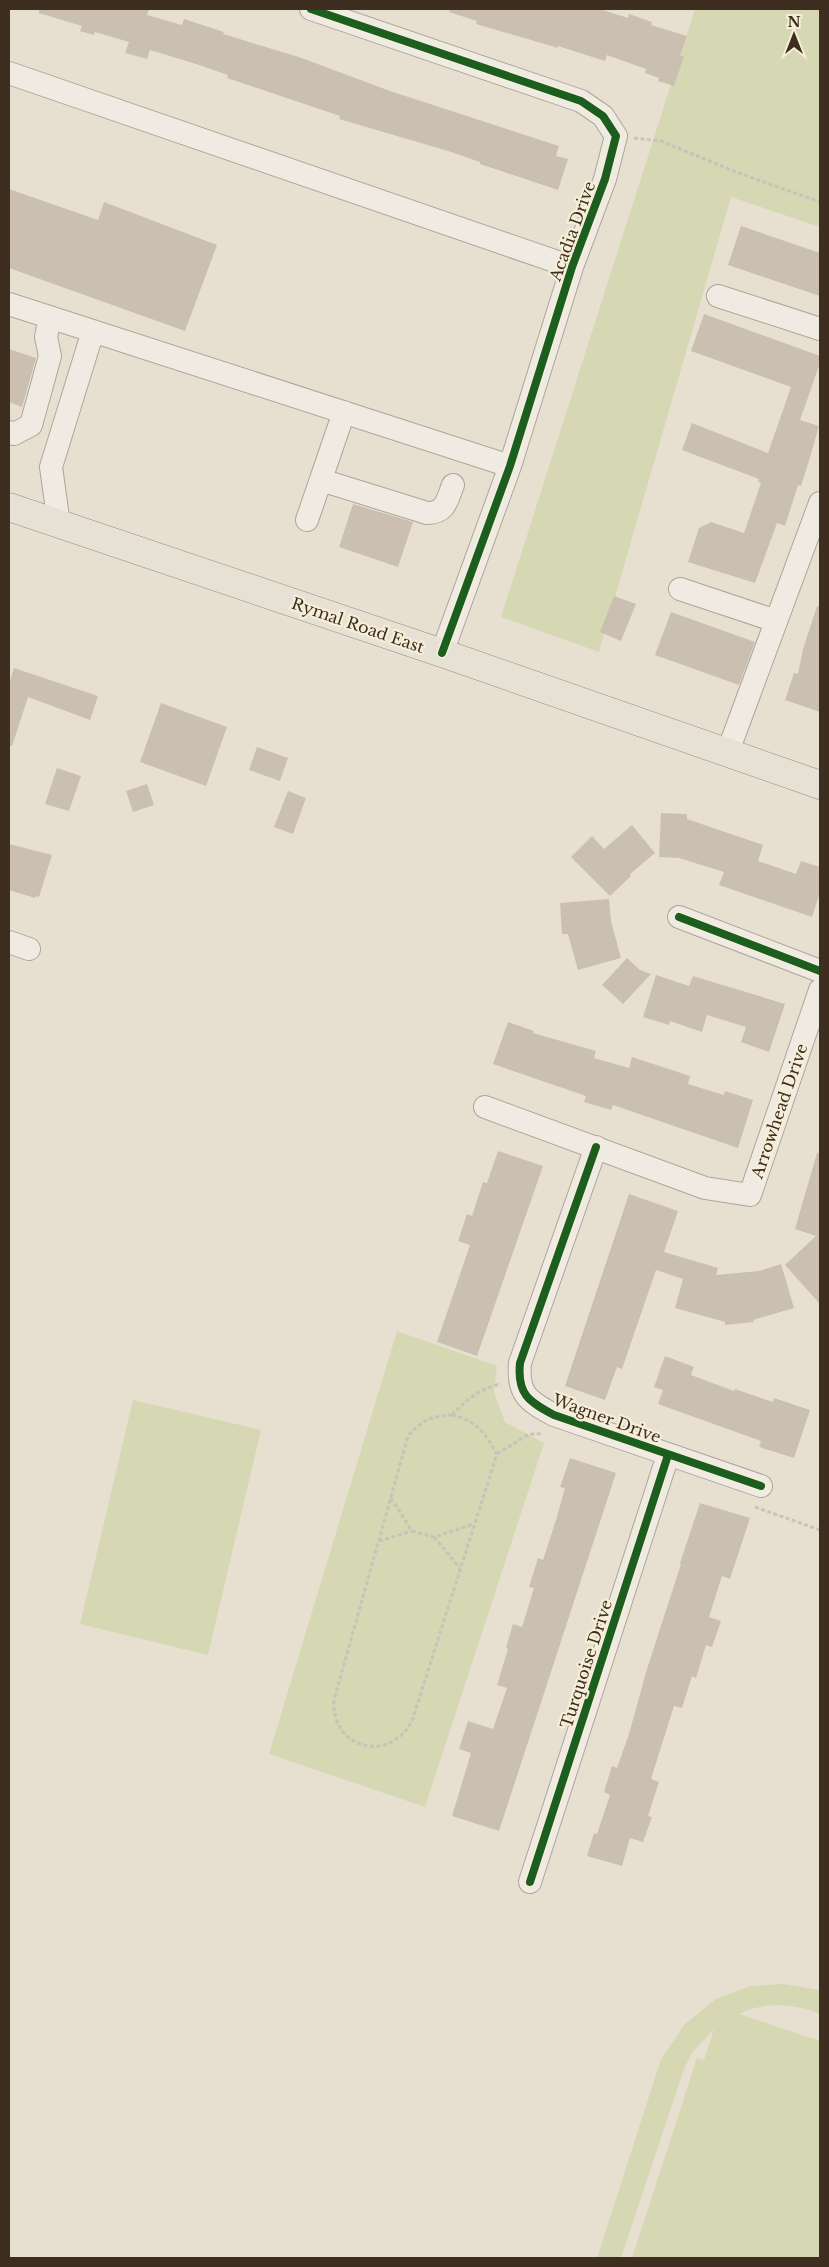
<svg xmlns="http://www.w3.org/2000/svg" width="829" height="2267" viewBox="0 0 829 2267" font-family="'Libre Baskerville',serif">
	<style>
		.green { fill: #d6d7b3 }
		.building { fill: #cbbfb2 }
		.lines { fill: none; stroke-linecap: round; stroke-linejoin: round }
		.minor-casing { stroke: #ada599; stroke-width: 24 }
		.major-casing { stroke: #928b80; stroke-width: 29 }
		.path { stroke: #c8c2b9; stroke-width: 3; stroke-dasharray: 4 2.5; stroke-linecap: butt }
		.minor { stroke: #efebe3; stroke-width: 22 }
		.major { stroke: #e6e1d4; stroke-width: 28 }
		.cycleway-casing { stroke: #f7eed8; stroke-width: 11 }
		.cycleway { stroke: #1b5e20; stroke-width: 8 }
		.labels { text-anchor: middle; stroke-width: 4.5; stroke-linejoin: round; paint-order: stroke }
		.street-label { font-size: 16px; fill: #3d2e20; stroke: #f7eed8 }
	</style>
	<rect width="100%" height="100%" fill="#e7e0d1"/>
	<path class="green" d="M695 9H820V227L731 197 599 652 501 617Z
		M397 1331 497 1366 494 1392 505 1422 544 1443 425 1807 269 1754Z
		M133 1400 261 1430 208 1655 80 1624Z
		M783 1984 820 1990V2014C796 2004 763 2001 739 2014L820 2041V2258H632L697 2058 704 2060 714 2029 692 2053 684 2069 621 2258H597L661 2059 685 2024 716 1999 750 1986Z"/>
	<path class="building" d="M39 9H149L147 15 182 25 184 19 224 32 223 34 299 57 390 91 559 146 556 156 568 159 558 190 480 164V162L448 151 339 119 340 116 227 78 228 75 196 64 150 50 147 59 125 53 129 42 95 32 94 35 80 31 82 26 39 13Z
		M450 9H600L628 18 629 14 652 22 651 25 687 36 680 56H684L674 86 658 81 659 78 645 73 646 69 607 55 605 61 558 46V48L476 24 477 21 449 12Z
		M9 189 98 220 104 202 217 245 185 331 9 268Z
		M741 226 820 253V296L728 265Z
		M704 314 820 356V363L800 420 819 426 808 464 801 486 798 485 785 526 777 523 755 583 688 562 699 528 711 522 744 533 761 483 758 482 759 479 682 450 692 423 768 453 791 387 691 351Z
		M9 349 36 358 22 407 9 402Z
		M353 504 413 522 398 567 339 547Z
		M614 596 636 604 621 641 600 632Z
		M817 606 820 607V712L785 700 794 673 798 674 803 649Z
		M671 612 755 642 739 685 655 655Z
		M14 668 98 696 90 720 28 697 12 746H9V684Z
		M161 703 227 727 206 786 140 762Z
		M257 747 288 758 280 781 249 770Z
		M57 768 81 776 69 811 45 804Z
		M147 784 154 805 133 812 126 791Z
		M288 791 306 798 293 834 274 827Z
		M661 813 687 814V819L763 845 758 861 796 874 801 861 820 867V892L812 917 719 885 724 872 679 858 659 857Z
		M632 825 655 853 630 874 631 876 610 896 571 857 592 836 604 849Z
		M9 844 52 855 39 897 36 896 35 898 9 890Z
		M609 899 611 921 621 958 578 970 568 934H562L560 903Z
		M627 958 640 970 651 974 623 1004 602 985Z
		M656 975 689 986 693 976 785 1004 769 1052 741 1042 746 1027 707 1015 702 1032 670 1021 669 1025 643 1017Z
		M508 1022 534 1031 533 1033 596 1051 594 1058 629 1068 632 1057 690 1076 688 1084 724 1095 725 1091 753 1100 738 1148 613 1105 611 1110 584 1102 586 1096 493 1064Z
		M498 1151 543 1166 477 1356 437 1342 470 1245 458 1241 467 1214 472 1216 483 1182 487 1183Z
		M817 1153H820V1304L785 1265 816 1236 795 1229Z
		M629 1194 678 1211 664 1252 718 1268 716 1275 759 1271 781 1264 794 1308 753 1320 754 1322 725 1325V1322L675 1308 683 1279 656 1270 622 1369 617 1367 605 1400 565 1386Z
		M665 1356 694 1367 691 1375 734 1391 735 1389 773 1402 774 1398 810 1410 794 1458 759 1447 761 1441 658 1404 663 1390 654 1387Z
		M570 1458 616 1473 499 1831 452 1816 471 1753 459 1749 468 1721 493 1729 507 1688 497 1685 508 1649 506 1648 513 1624 522 1627 534 1588 529 1587 538 1558 543 1560 556 1520 565 1488 560 1487Z
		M700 1503 750 1518 730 1579 722 1576 709 1617 721 1621 712 1647 706 1645 696 1678 692 1676 682 1708 674 1706 651 1779 659 1782 648 1816 652 1817 643 1842 630 1838 622 1866 587 1856 594 1833 597 1834 610 1795 604 1792 612 1766 617 1768 629 1734 647 1669 681 1564 680 1563Z"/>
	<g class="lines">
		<g class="minor-casing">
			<path id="minor" d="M311 9 581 101 603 116 616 136 605 179 572 267 510 466 442 653
				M9 73 572 267
				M718 296 820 329
				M9 304 510 466
				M9 432 14 434 31 425 50 356 46 337 50 317
				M321 480 427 513C446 513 447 500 453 485
				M307 520 344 412
				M59 524 51 467 93 331
				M680 589 776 621
				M727 754 820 503
				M679 917 820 971
				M9 942 29 949
				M485 1107 705 1188 750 1195 820 990
				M596 1147 520 1363C517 1394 528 1401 554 1415L761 1486
				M530 1882 668 1455"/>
		</g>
		<g class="major-casing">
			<path id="major" d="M9 507 442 653 820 785"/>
		</g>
		<path class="path" d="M634 138 661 141 736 172 820 202
			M452 1415C477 1421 484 1432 497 1454L412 1721C389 1764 331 1749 334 1700L408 1436C420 1421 433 1415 452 1415Z
			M452 1415C464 1401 483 1387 501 1384
			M497 1454 529 1434H539L541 1431
			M391 1498 412 1531 434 1537 474 1524
			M755 1507 820 1530
			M434 1537 460 1568
			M379 1541 412 1531"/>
		<use href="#minor" class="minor"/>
		<use href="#major" class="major"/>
		<g class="cycleway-casing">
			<path id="cycleway" d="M311 9 581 101 603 116 616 136 605 179 572 267 510 466 442 653
				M679 917 820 971
				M596 1147 520 1363C517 1394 528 1401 554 1415L761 1486
				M530 1882 668 1455"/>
		</g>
		<use href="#cycleway" class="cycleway"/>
	</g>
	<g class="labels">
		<g class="street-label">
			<text transform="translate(572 231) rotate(-70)" y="6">Acadia Drive</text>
			<text transform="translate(358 625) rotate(19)" y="6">Rymal Road East</text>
			<text transform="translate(779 1111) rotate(-71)" y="6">Arrowhead Drive</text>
			<text transform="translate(607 1418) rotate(20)" y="6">Wagner Drive</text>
			<text transform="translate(586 1664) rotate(-72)" y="6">Turquoise Drive</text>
		</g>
	</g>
	<rect width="829" height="2267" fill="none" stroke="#3d2e20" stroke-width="20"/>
	<g transform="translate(794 35)" stroke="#f7eed8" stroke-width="4" paint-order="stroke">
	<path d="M0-4L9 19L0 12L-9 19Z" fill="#3d2e20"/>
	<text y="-8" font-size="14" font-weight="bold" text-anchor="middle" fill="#3d2e20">N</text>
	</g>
</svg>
